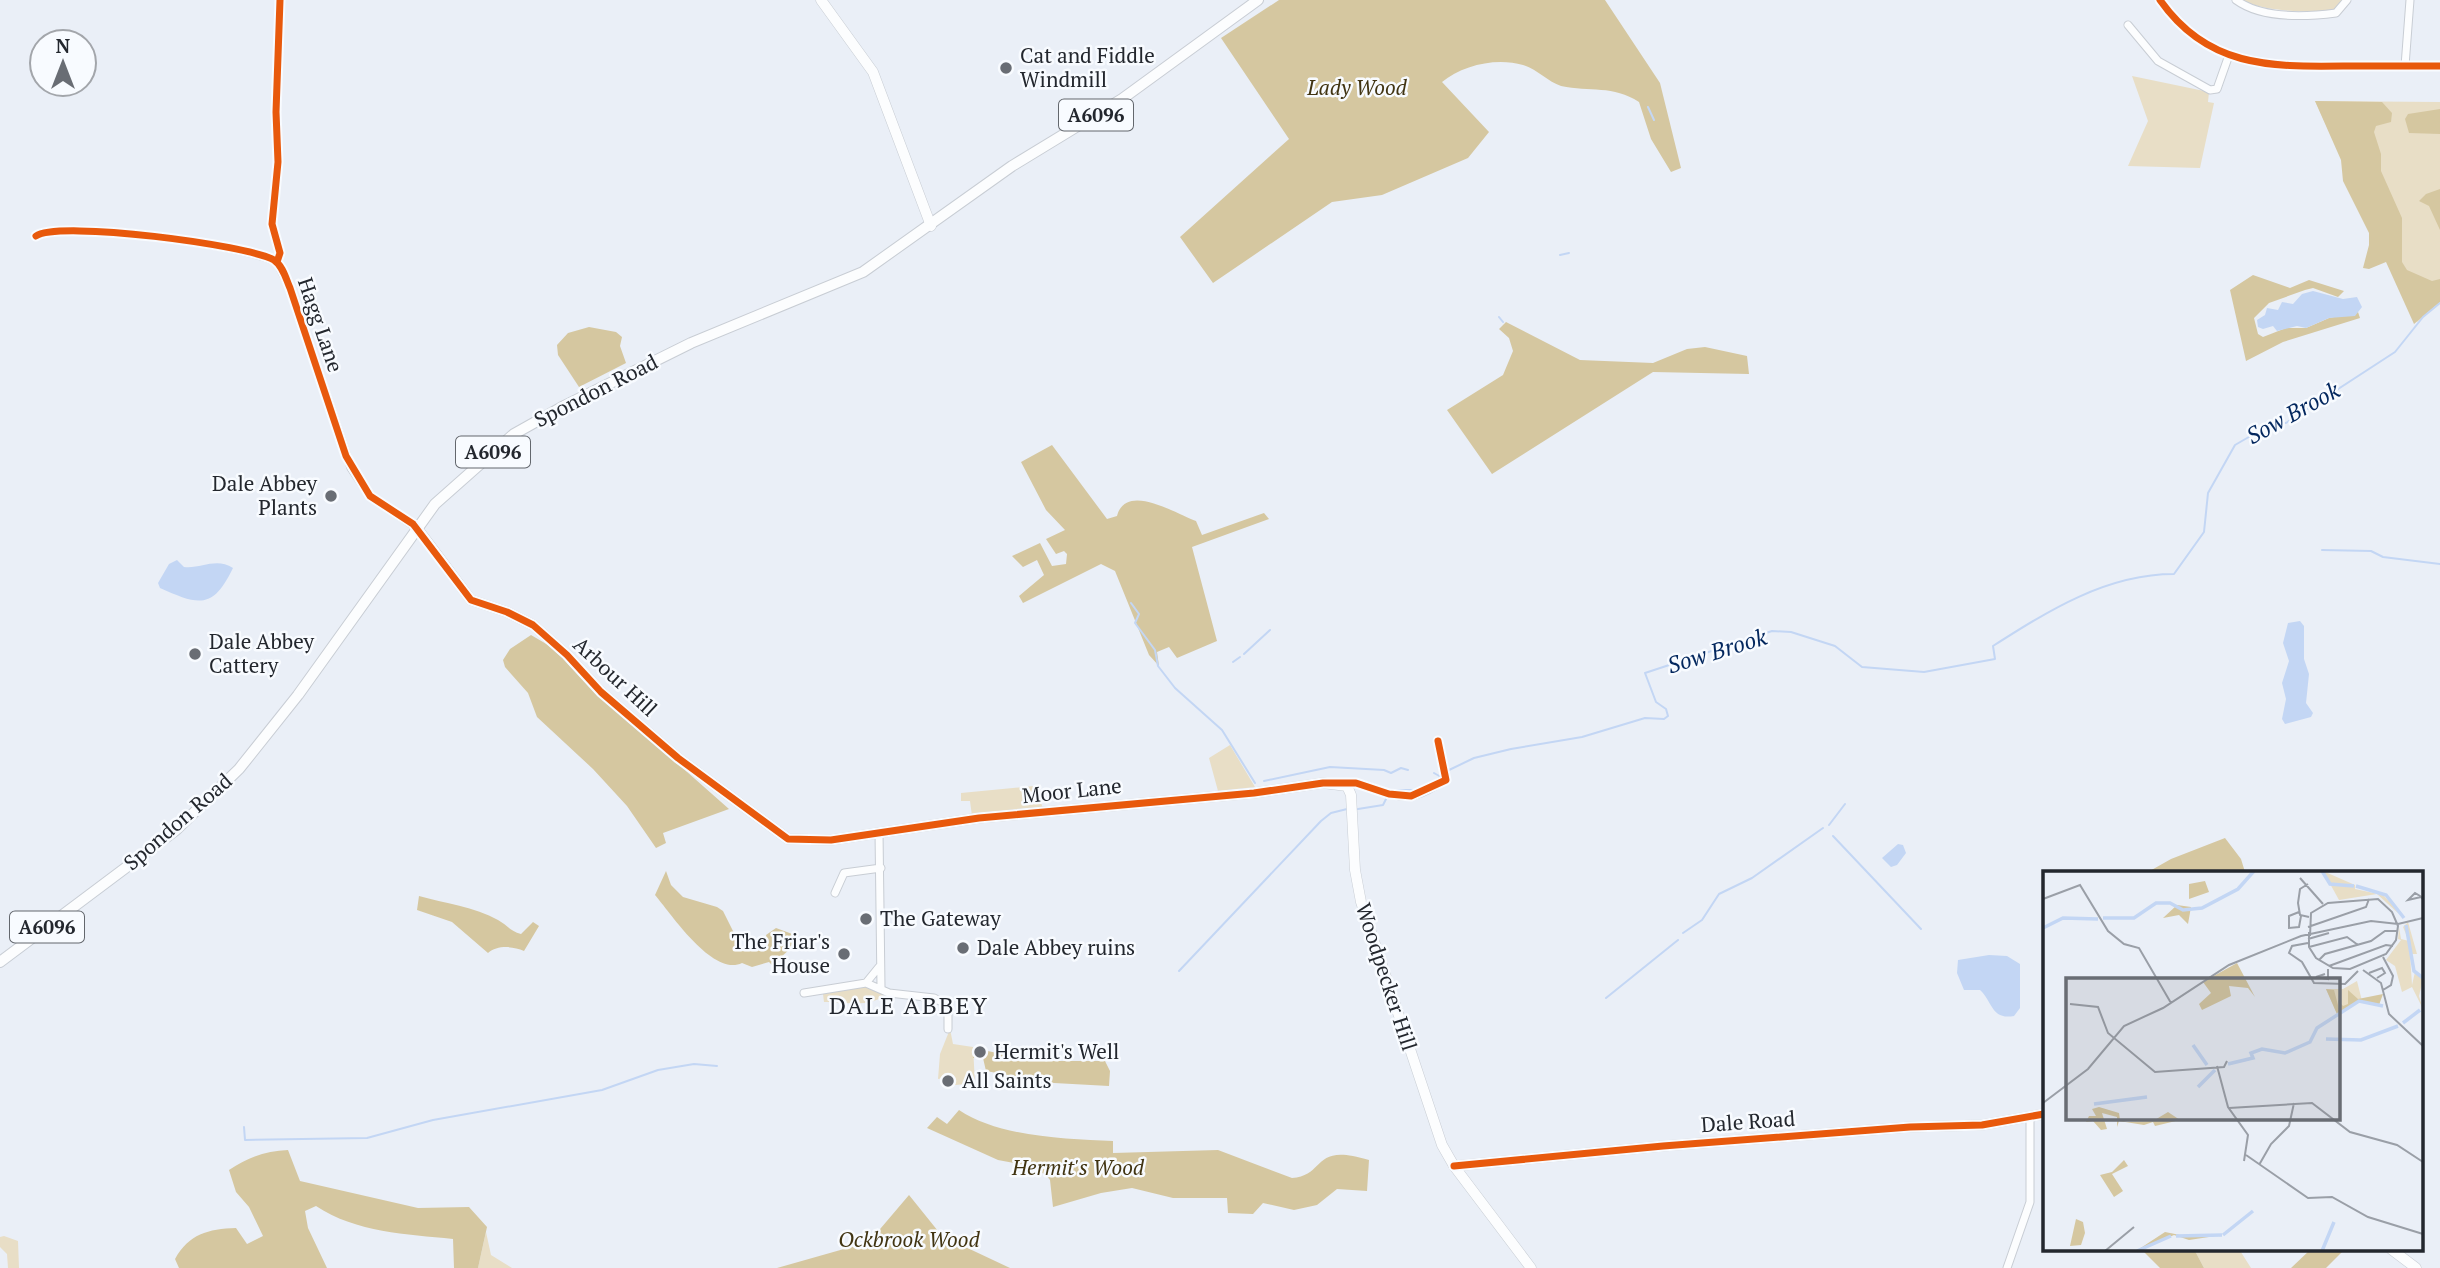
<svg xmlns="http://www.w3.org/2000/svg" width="2440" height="1268" viewBox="0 0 2440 1268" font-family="'PT Serif',serif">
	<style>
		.green { fill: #e8dec6 }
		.forest { fill: #d5c7a0 }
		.water { fill: #c3d6f4 }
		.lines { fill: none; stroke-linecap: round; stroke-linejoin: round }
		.stream { stroke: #c3d6f4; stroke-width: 2 }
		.street-casing { stroke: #c8cdd4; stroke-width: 9 }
		.secondary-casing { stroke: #c8cdd4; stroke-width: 11 }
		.primary-casing { stroke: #c8cdd4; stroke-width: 12 }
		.street { stroke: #fcfdfe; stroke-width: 7 }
		.secondary { stroke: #fcfdfe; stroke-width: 10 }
		.primary { stroke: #fcfdfe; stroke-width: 10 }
		.cycleway-casing { stroke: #f8fbff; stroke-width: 11 }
		.cycleway { stroke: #e8590c; stroke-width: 7 }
		.poi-dot { fill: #696d74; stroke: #f8fbff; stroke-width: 2.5 }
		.labels { text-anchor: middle; stroke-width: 5; stroke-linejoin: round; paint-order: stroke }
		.shield { fill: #f8fbff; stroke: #63676d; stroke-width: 2 }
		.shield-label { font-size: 19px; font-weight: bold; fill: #23272e }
		.poi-label { font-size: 21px; fill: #23272e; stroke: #f8fbff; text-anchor: start }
		.park-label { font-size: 21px; font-style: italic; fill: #413412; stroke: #f8fbff }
		.street-label { font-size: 21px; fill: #23272e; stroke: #f8fbff }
		.water-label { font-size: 23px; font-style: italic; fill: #03275e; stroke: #f8fbff }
		.quarter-label { font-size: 24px; letter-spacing: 2px; fill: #23272e; stroke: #f8fbff }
		.inset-river { fill: none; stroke: #c3d6f4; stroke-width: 3.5 }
		.inset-road { fill: none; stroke: #9a9fa7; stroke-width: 2 }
		.view { fill: #696d74; fill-opacity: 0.15; stroke: #696d74; stroke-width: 3.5 }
		.inset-edge { fill: none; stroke: #23272e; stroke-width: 3.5 }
	</style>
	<rect width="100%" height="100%" fill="#eaeff7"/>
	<path class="green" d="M2239 0H2345L2332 11C2299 12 2270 12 2239 0Z
		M2132 76 2209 92 2208 102 2214 103 2200 168 2128 166 2148 121Z
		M2315 101 2440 102V302L2417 322Z
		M1230 745 1255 787 1218 791 1209 758Z
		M1034 786 1043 808 972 816 970 801H961V793Z
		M865 985 885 995C867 1009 845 1001 824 1002L823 994Z
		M950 1029 953 1044 973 1047 975 1083 946 1086 944 1078 938 1079 940 1054Z
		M486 1232 491 1255 512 1268H478Z
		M4 1236 18 1241 19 1268H8L7 1254 0 1247V1237Z
		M2194 1249H2239L2251 1268H2204Z"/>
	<path class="forest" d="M1279 0H1605L1660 83 1681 168 1671 172 1651 139 1639 102C1613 85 1590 92 1561 86 1548 82 1537 69 1523 65 1497 57 1462 65 1442 82L1489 132 1468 158 1382 195 1332 202 1213 283 1180 237 1289 139 1221 38Z
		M2315 101 2382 102 2392 113 2391 122 2376 126 2374 132 2381 154V171L2402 218V262L2407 270 2432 281 2440 279V302L2414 324 2386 262 2369 269 2363 268 2369 245V233L2343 181 2341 160Z
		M2440 109V134L2409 133 2405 119 2408 114Z
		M2440 189V230L2429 206 2419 201 2426 194Z
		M2253 275 2290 288 2309 280 2344 291 2338 297 2313 288 2305 290 2269 303 2254 318 2258 334 2263 337 2286 328H2306L2329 318 2358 312 2360 318 2283 342 2246 361 2230 290Z
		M1506 322 1580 360 1653 363 1687 349 1705 347 1747 356 1749 374 1653 372 1492 474 1447 410 1503 375 1513 351 1509 338 1499 329Z
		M589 327 616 332 622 337 620 346 626 363 579 387 558 355 557 345 568 333Z
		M1052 445 1107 519 1117 516C1126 481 1178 515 1196 521L1202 535 1264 513 1269 519 1192 547 1217 641 1177 658 1169 647 1157 652 1159 666 1149 655 1115 571 1101 564 1023 603 1019 596 1044 575 1037 560 1023 567 1012 556 1040 543 1052 566 1066 564 1067 554 1064 551 1056 554 1046 539 1065 530 1046 510 1021 462Z
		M531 635 560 652 626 718 729 809 663 833 666 843 656 848 627 806 593 769 537 717 528 693 505 667 503 660 510 649Z
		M2225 838 2241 859 2245 872H2148L2171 859Z
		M666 871 671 885 683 897 717 907 723 911 741 947 754 950 767 941 766 935 776 928 795 935 790 949 772 965 769 962 752 967 742 963C713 977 672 915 655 895Z
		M419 896C444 903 475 907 498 920 507 925 510 931 521 934L533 922 539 926 524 951C513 946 497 945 488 953L452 922 417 910Z
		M973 1048 1037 1061H1105L1110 1071 1109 1086 1054 1083 986 1071 983 1058H973Z
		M959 1110C999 1137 1065 1139 1113 1141V1153L1218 1150 1292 1178C1327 1175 1311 1142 1369 1160L1367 1191 1337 1189 1317 1205 1294 1210 1263 1203 1253 1214 1228 1213 1227 1198H1173L1132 1188 1101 1193 1053 1207 1050 1180 1046 1175 1029 1166 998 1160 927 1128 937 1117 947 1124Z
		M288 1150 300 1181 418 1208 469 1207 487 1227 478 1268H454L453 1239C406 1234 357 1233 316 1206L305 1211 308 1228 327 1268H179L175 1259C189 1234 208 1229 236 1228L247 1244 263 1236 249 1207 236 1192 229 1170C248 1157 266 1151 288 1150Z
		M909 1195 942 1236 1010 1268H777L858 1245 875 1235Z
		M2141 1249H2194L2204 1268H2160Z
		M2311 1249H2345L2326 1268H2291Z"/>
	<path class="water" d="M2313 291 2343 299 2357 297 2362 307 2355 316 2329 318 2306 328 2297 326 2277 331 2273 326 2263 329 2258 327 2257 320 2265 315 2267 308 2278 310 2282 302 2293 304 2302 294Z
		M177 560 184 567C201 569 216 557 233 568 213 609 200 606 160 588L158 583 169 564Z
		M2300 621 2304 626V659L2309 674 2306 703 2313 713 2311 717 2285 724 2282 719 2286 699 2282 683 2289 661 2283 643 2288 623Z
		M1898 844 1903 845 1906 853 1897 865 1891 867 1882 858Z
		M1989 955 2007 956 2020 964V1008L2014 1016C1991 1020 1993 1002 1980 990H1964L1957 973 1958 960Z"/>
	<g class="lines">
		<path class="stream" d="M1648 107 1654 120
			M1560 255 1569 253
			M1499 317 1503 322
			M2322 550 2371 551 2383 557 2440 564
			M1131 603 1139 614 1135 623 1155 650 1158 666 1175 688 1222 730 1255 783
			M1244 654 1270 630
			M1233 662 1240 657
			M1447 771 1474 758 1511 749 1582 737 1645 718 1664 719 1668 716 1666 709 1656 702 1645 673 1772 631 1791 632 1835 646 1862 667 1924 672 1995 659 1993 646C2048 611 2106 574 2174 574L2204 532 2208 493 2235 445 2273 423H2286L2395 352 2423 317 2440 303
			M1264 781 1330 767 1384 770 1391 773 1401 768 1408 770
			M1391 790H1419L1441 777 1434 773
			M1358 809 1383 805 1388 795
			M1829 825 1845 804
			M1833 836 1921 929
			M1683 933 1702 920 1719 894 1752 878 1823 828
			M1179 971 1321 821 1331 813 1347 809
			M1606 998 1678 940
			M244 1127 245 1140 367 1138 433 1120 602 1090 658 1070 694 1064 717 1066"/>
		<g class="street-casing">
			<path id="street" d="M2160 0C2207 67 2269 67 2343 66 2375 66 2408 66 2440 66
				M2236 0C2262 19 2305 17 2336 13L2347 0
				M2128 25 2158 61 2210 90 2217 89 2229 55
				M2405 66 2410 0
				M36 236C61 218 248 246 277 262L290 288 351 468 370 496 417 528
				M1344 784C1366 779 1387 799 1410 796 1423 795 1435 785 1446 780L1438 741
				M879 832 881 987
				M835 893 844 873 881 868
				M866 983 879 967
				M804 993 866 983 889 993 934 998 948 1005V1029
				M2007 1268 2030 1202V1118"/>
		</g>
		<g class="secondary-casing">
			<path id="secondary" d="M821 0 873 72 931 226
				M417 528 471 600 507 612 533 625 567 655 601 692 678 758 788 839 831 840 979 818 1254 793 1323 783 1347 786 1351 795 1355 870 1361 902 1442 1145 1454 1166 1531 1268
				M1454 1166 1663 1146 1910 1127 1982 1125 2044 1114
				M2391 1249 2416 1268"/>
		</g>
		<g class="primary-casing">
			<path id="primary" d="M0 962 176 830 239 769 298 695 435 504 514 434 564 406 691 343 863 272 1012 166 1122 99 1258 0"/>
		</g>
		<use href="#street" class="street"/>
		<use href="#secondary" class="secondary"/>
		<use href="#primary" class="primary"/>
		<g class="cycleway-casing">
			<path id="cycleway" d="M2160 0C2207 67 2269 67 2343 66 2375 66 2408 66 2440 66
				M36 236C59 220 249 245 274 260 283 266 286 279 290 288L346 456 370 496 413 524 471 600 507 612 533 625 567 655 601 692 678 758 788 839 831 840 979 818 1254 793 1323 783H1356L1389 794 1411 796 1446 780 1438 741
				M277 262 280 253 272 224 278 162 276 112 280 0
				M1454 1166 1663 1146 1910 1127 1982 1125 2044 1114"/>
		</g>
		<use href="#cycleway" class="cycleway"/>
	</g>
	<g class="poi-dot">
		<circle cx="1006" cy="68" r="7"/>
		<circle cx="331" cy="496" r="7"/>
		<circle cx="195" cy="654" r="7"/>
		<circle cx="866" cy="919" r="7"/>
		<circle cx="963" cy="948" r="7"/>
		<circle cx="844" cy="954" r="7"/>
		<circle cx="980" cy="1052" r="7"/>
		<circle cx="948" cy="1081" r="7"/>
	</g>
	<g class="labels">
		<g class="shield">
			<rect x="1059" y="99.5" width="74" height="31" rx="5"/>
			<rect x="456" y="436.5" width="74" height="31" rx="5"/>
			<rect x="10" y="911.5" width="74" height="31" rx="5"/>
		</g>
		<g class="shield-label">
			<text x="1096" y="122">A6096</text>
			<text x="493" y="459">A6096</text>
			<text x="47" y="934">A6096</text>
		</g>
		<g class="poi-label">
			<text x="1020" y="63">Cat and Fiddle<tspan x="1020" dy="24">Windmill</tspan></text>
			<text x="317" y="491" text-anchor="end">Dale Abbey<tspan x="317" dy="24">Plants</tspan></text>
			<text x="209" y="649">Dale Abbey<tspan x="209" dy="24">Cattery</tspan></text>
			<text x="880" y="926">The Gateway</text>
			<text x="830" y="949" text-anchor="end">The Friar's<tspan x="830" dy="24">House</tspan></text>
			<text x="977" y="955">Dale Abbey ruins</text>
			<text x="994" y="1059">Hermit's Well</text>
			<text x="962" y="1088">All Saints</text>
		</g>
		<g class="park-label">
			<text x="1357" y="95">Lady Wood</text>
			<text x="1078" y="1175">Hermit's Wood</text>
			<text x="909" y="1247">Ockbrook Wood</text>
		</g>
		<g class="street-label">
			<text transform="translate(320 325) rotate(71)" y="7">Hagg Lane</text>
			<text transform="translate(596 391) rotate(-27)" y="7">Spondon Road</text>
			<text transform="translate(615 677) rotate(43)" y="7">Arbour Hill</text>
			<text transform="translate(1072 791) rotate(-6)" y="7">Moor Lane</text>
			<text transform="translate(178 822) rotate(-41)" y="7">Spondon Road</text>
			<text transform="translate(1386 977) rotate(72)" y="7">Woodpecker Hill</text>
			<text transform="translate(1748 1122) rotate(-4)" y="7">Dale Road</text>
		</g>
		<g class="water-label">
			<text transform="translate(2293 413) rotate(-29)" y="8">Sow Brook</text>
			<text transform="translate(1717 651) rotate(-17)" y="8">Sow Brook</text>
		</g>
		<g class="quarter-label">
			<text x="909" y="1014">DALE ABBEY</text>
		</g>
	</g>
	<g transform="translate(2043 871)">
		<rect width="380" height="380" fill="#eaeff7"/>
		<path d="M280 0 312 14V18L340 24 348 32 356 43 334 23 296 29ZM365 51 374 83H367L369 114 372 101 380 108 376 125 380 138 369 116 359 121 352 95 343 89 358 69 355 68 356 56 358 68 366 70 360 56ZM314 110 319 130 294 143 283 118H300Z" fill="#e8dec6"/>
		<path d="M162 10 166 21 146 28V13ZM134 34 148 36 145 53 136 44 120 47ZM194 92 212 126 205 117 186 115 188 125 159 139 156 133 168 122 160 111ZM283 118 291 119 296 138 295 129 300 135 305 133V119L315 128 340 123 336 134 316 130 294 143ZM56 236 76 242 77 249 84 251 110 250 125 241 137 249 112 255 110 251 101 254 76 250 74 256V246L59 242 64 258 58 259 50 250 43 251 46 245H53L49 238ZM81 289 85 295 69 303 80 320 71 326 57 304 69 301ZM33 348 40 351 42 362 38 374 27 375ZM122 361 147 366 179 364 146 369 131 364 93 380Z" fill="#d5c7a0"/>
		<path class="inset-river" d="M279 0 287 13 311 15M313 15 343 24 361 47M60 47H91L113 32H127L140 39 159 37 195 18 211 0M363 54 371 100 380 107M0 57 20 47 55 48M360 152 377 139M283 168 318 169 355 155M150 174 164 194M185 193 210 187 208 182 219 178 242 182 267 171 274 157 316 130 340 135M155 216 172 199M51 233 104 226M180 364 210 340M133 365 179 364M94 380 128 365M279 380 291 351"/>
		<path class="inset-road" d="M257 7 280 33M265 13 257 18 255 32 257 44 266 46M378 26 365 29 372 22 377 25 380 28M0 28 37 14 65 60 81 73 96 77 128 132M256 41 246 45V57L256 56 258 45M265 56 323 36 326 28M266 61V76L273 87 290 97 307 98 343 83 353 69 355 55 349 41 335 28 285 32 268 42 267 65M265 68 286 62M265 72 249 75 246 82 259 91 271 112 302 113 315 100M266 76 304 66 315 74M340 86 350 105 348 114 340 119M276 89 282 83 328 70 342 60H355M286 95 343 74 350 75M320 99 338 112 346 143 380 175M326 102 339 97 342 102 334 107M282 103 273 106 285 108V98M27 133 55 136 65 162 112 201 181 196 184 190M174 195 185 236 205 264 201 290M0 232 45 198 81 155 120 137 186 94 258 65 328 50 355 53 380 47M186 237 269 232 307 261 354 274 380 291M203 284 265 327 289 326 325 346 380 363M216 294 228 273 246 255 251 232M62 380 91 356"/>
		<path class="view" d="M23 107H297V249H23Z"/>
		<rect width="380" height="380" class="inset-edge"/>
	</g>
	<g transform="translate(63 63)"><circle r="33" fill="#f8fbff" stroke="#a3a6ab" stroke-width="2"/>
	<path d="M0-5L12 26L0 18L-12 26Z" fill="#696d74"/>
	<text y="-10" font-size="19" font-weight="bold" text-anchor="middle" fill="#23272e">N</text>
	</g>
</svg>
